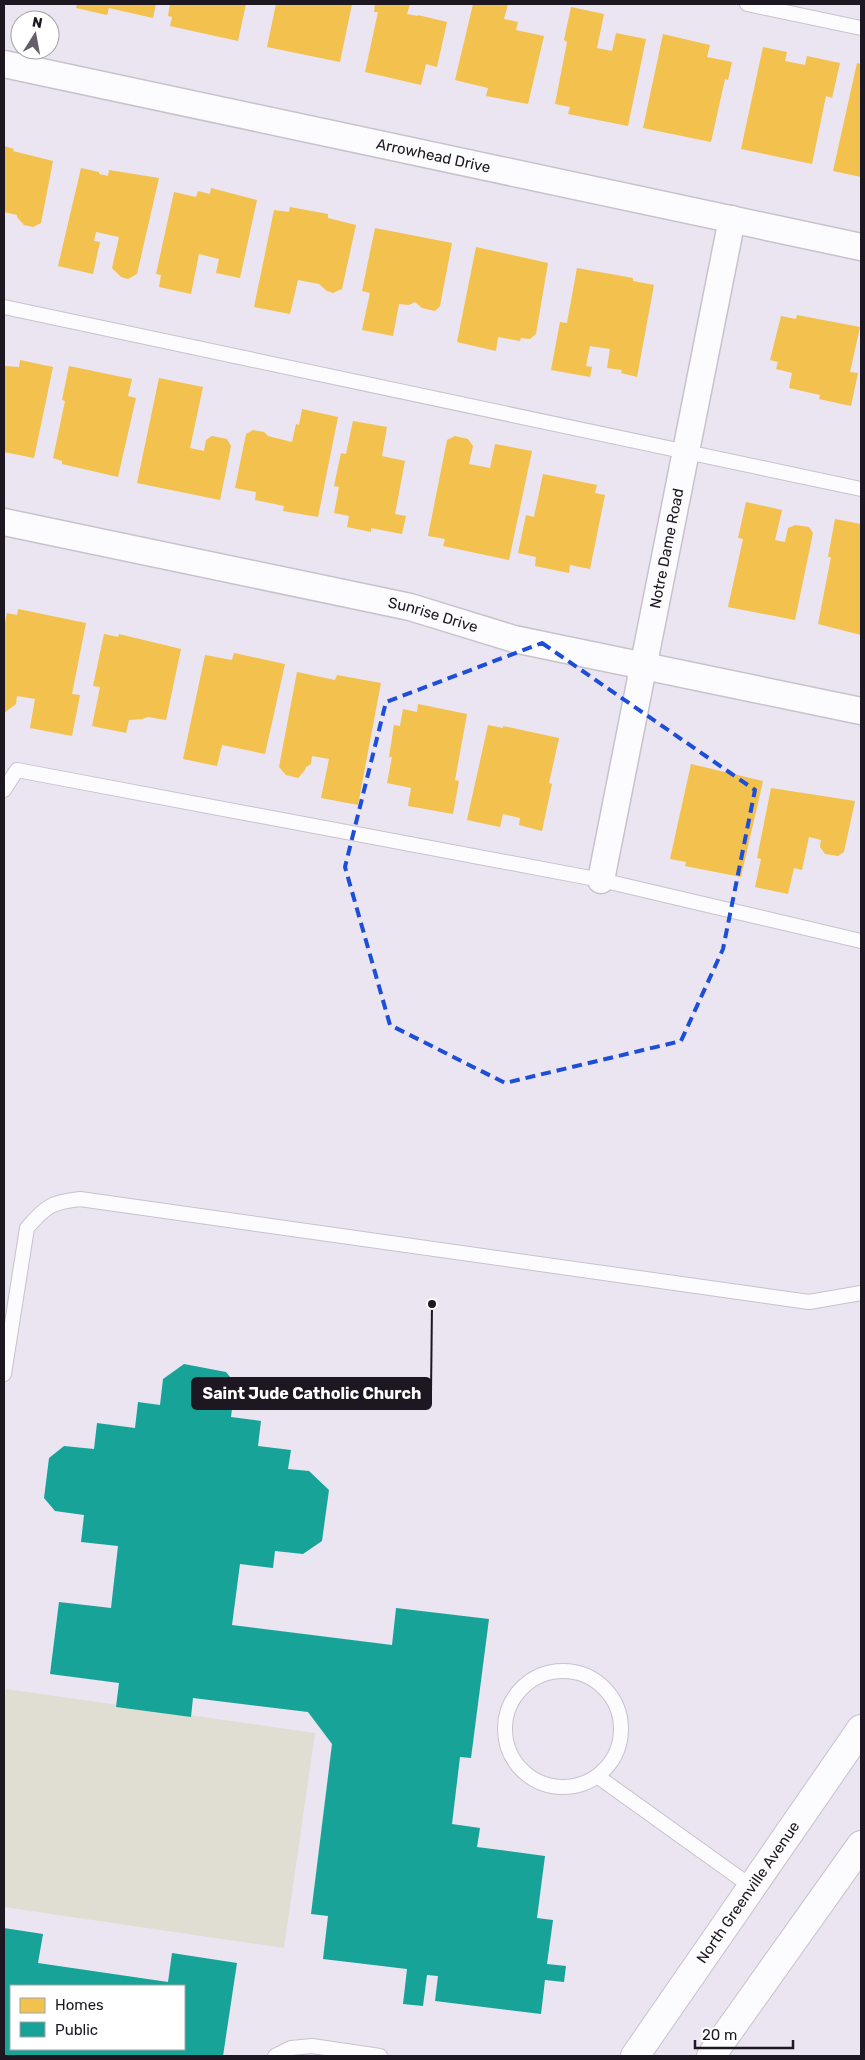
<svg xmlns="http://www.w3.org/2000/svg" width="865" height="2060" viewBox="0 0 865 2060" font-family="Rubik,sans-serif">
	<style>
		.green { fill: #e0ded3 }
		.homes { fill: #f2c14e }
		.public { fill: #17a398; fill-rule: evenodd }
		.lines { fill: none; stroke-linecap: round; stroke-linejoin: round }
		.lane-casing { stroke: #c8c2cd; stroke-width: 16 }
		.street-casing { stroke: #c8c2cd; stroke-width: 29 }
		.secondary-casing { stroke: #c8c2cd; stroke-width: 30 }
		.lane { stroke: #fcfbfd; stroke-width: 14 }
		.street { stroke: #fcfbfd; stroke-width: 26 }
		.secondary { stroke: #fcfbfd; stroke-width: 28 }
		.marked { fill: none; stroke: #1d4ed8; stroke-width: 4; stroke-dasharray: 10 6; stroke-linejoin: round }
		.labels { text-anchor: middle; stroke-width: 5; stroke-linejoin: round; paint-order: stroke }
		.street-label { font-size: 15px; fill: #1c1720; stroke: #fff }
		.leader { fill: none; stroke: #1c1720; stroke-width: 2 }
		.callout-dot { fill: #1c1720; stroke: #fff; stroke-width: 2 }
		.callout { fill: #1c1720; stroke: #1c1720; stroke-width: 2 }
		.callout-label { font-size: 16px; text-anchor: middle; font-weight: bold; fill: #fff }
	</style>
	<rect width="100%" height="100%" fill="#ebe4f1"/>
	<path class="green" d="M6 1689 315 1733 284 1948 4 1907V1705Z"/>
	<path class="homes" d="M77 4H156L153 18 109 8 107 15 76 8Z
		M170 4H246L238 41 170 26 172 17 168 16Z
		M276 4H352L340 62 267 47Z
		M375 4H410L407 14 418 16V15L447 22 437 67 426 64 421 85 365 72 378 12H374Z
		M473 4H508L504 19 518 22 516 30 544 36 528 104 486 96 488 88 455 80Z
		M571 7 604 14 597 48 612 51 616 33 646 39 628 126 568 114 570 107 555 104 567 42 564 40Z
		M663 34 710 45 707 57 732 62 728 80 725 79 711 142 643 128Z
		M763 47 787 52 785 61 805 65 807 56 840 63 832 98 826 96 812 164 741 149Z
		M857 63 861 64V177L833 171Z
		M4 146 14 149 13 151 53 161 41 223 33 227 24 225 17 217V215L4 212Z
		M81 168 99 172V174L108 176 109 170 159 178 137 274 128 279 121 277 112 268 119 237 96 232 94 241 100 242 93 274 58 266Z
		M211 188 257 200 240 278 216 273 219 259 199 254 191 294 159 287 161 275 156 274 174 192 196 197 198 191 210 194Z
		M290 207 328 214V218L356 225 342 289 333 293 327 291 319 284 298 280 290 314 254 307 274 210 289 212Z
		M375 228 452 243 440 306 435 311 422 308 415 302 409 305 399 304 393 336 362 330 370 293 362 291Z
		M476 247 548 263 536 334 530 339 521 338 520 341 498 337 496 351 457 342Z
		M577 268 633 278V281L654 285 637 377 621 373 622 370 607 368 610 349 590 346 586 366 592 367 590 377 551 370 560 322 567 323Z
		M797 315 860 327 850 372 858 373 851 406 819 399 820 395 789 388 792 373 776 369 778 362 770 360 781 316 796 319Z
		M20 360 53 367 34 458 4 452V366L19 367Z
		M69 366 132 379 128 396 136 398 118 477 62 464V461L53 458 65 401 62 400Z
		M159 378 203 387 190 448 204 451 206 440 212 436 227 439 231 446 220 500 137 483Z
		M302 409 338 417 318 517 283 511 284 506 255 500 256 492 235 488 246 434 253 430 264 432 268 436 292 442 296 424 299 425Z
		M353 421 387 427 382 456 405 461 395 514 406 516 402 534 371 528V532L347 527 349 516 334 513 339 487 334 486 341 453 346 454Z
		M455 436 468 439 473 446 469 464 490 468 495 444 532 451 509 560 443 546 445 539 428 536 447 440Z
		M543 474 597 485 595 493 605 495 590 569 570 565 569 573 535 566 536 557 518 553 526 515 534 517Z
		M746 502 782 510 775 540 785 542 788 528 795 525 809 527 813 533 795 620 728 607 743 539 738 538Z
		M835 519 861 524V635L818 624 831 557H828Z
		M18 609 86 623 72 694 80 695 72 736 30 728 35 699 17 696 16 704 4 713V628L7 613 17 615Z
		M104 634 118 637 119 634 181 649 166 720 148 717 142 719 129 720 126 733 92 726 100 687 93 686Z
		M234 653 285 664 265 754 222 745 217 766 183 759 205 655 232 660Z
		M297 672 335 680 337 675 381 683 358 805 321 798 329 759 312 756 311 764 306 767 305 770 298 778 286 775 279 767Z
		M418 704 467 714 455 780 459 781 453 814 408 806 411 788 387 783 392 757H389L394 725 400 726 403 709 417 712Z
		M488 725 503 728V726L559 738 549 783 552 784 542 831 519 825 520 818 503 814 500 827 467 820Z
		M691 764 763 781 741 877 685 866 686 862 670 859Z
		M771 788 855 801 844 852 838 856 825 854 820 847 821 840 809 837 802 870 794 868 788 894 755 887 761 859 757 858Z"/>
	<path class="public" d="M184 1364 226 1372 235 1383 231 1417 261 1421 258 1446 291 1450 288 1469 309 1471 329 1490 322 1541 303 1554 275 1551 273 1568 240 1564 232 1625 392 1645 396 1608 489 1619 471 1758 460 1757 452 1824 480 1828 477 1847 545 1856 537 1918 553 1920 547 1964 566 1966 564 1982 545 1980 541 2014 435 2001 438 1976 427 1975 423 2006 403 2004 407 1969 323 1959 328 1916 311 1914 332 1744 308 1712 193 1698 191 1717 116 1707 119 1683 50 1674 59 1602 111 1608 118 1546 81 1542 84 1515 55 1511 44 1498 49 1458 64 1446 94 1449 97 1423 135 1428 138 1402 160 1405 163 1379Z
		M4 1928 43 1934 38 1963 168 1982 172 1953 237 1963 223 2056H4ZM11 1986H184V2049H11Z"/>
	<g class="lines">
		<g class="lane-casing">
			<path id="lane" d="M747 4 861 28
				M4 307 861 489
				M4 790 17 770 601 880 861 941
				M4 1374 27 1228C46 1206 52 1202 80 1199L809 1302 861 1293
				M505 1729a58 58 0 1 1 116 0a58 58 0 1 1-116 0Z
				M597 1776 752 1887
				M275 2056 291 2048 312 2046 380 2056"/>
		</g>
		<g class="street-casing">
			<g id="street">
				<path id="s1" d="M4 64 861 247"/>
				<path id="s2" d="M4 522 410 607 514 639 861 711"/>
				<path id="s3" d="M601 880 732 219"/>
			</g>
		</g>
		<g class="secondary-casing">
			<g id="secondary">
				<path id="s4" d="M635 2056 861 1729"/>
				<path d="M711 2056 861 1845"/>
			</g>
		</g>
		<use href="#lane" class="lane"/>
		<use href="#street" class="street"/>
		<use href="#secondary" class="secondary"/>
	</g>
	<path class="marked" d="M542 643 755 790 723 949 681 1041 505 1083 390 1025 345 867 386 702Z"/>
	<g class="labels">
		<g class="street-label">
			<text dy="5" stroke="none"><textPath href="#s1" startOffset="439">Arrowhead Drive</textPath></text>
			<text dy="5" stroke="none"><textPath href="#s3" startOffset="338">Notre Dame Road</textPath></text>
			<text dy="5" stroke="none"><textPath href="#s2" startOffset="439">Sunrise Drive</textPath></text>
			<text dy="5" stroke="none"><textPath href="#s4" startOffset="199">North Greenville Avenue</textPath></text>
		</g>
	</g>
	<path class="leader" d="M432 1304L431 1394"/>
	<circle class="callout-dot" cx="432" cy="1304" r="5"/>
	<rect class="callout" x="192" y="1378" width="239" height="31" rx="5"/>
	<g class="callout-label">
		<text x="312" y="1399">Saint Jude Catholic Church</text>
	</g>
	<rect width="865" height="2060" fill="none" stroke="#1c1720" stroke-width="10"/>
	<rect x="10" y="1985" width="175" height="65" fill="#ffffff" stroke="#a4a2a6"/>
	<rect x="20" y="1998" width="25" height="15" fill="#f2c14e" stroke="#a4a2a6"/>
	<text x="55" y="2010" font-size="15" fill="#1c1720">Homes</text>
	<rect x="20" y="2022" width="25" height="15" fill="#17a398" stroke="#a4a2a6"/>
	<text x="55" y="2035" font-size="15" fill="#1c1720">Public</text>
	<g transform="translate(35 35) rotate(11)"><circle r="24" fill="#ffffff" stroke="#a4a2a6"/>
	<path d="M0-4L9 19L0 12L-9 19Z" fill="#645f69"/>
	<text y="-8" font-size="14" font-weight="bold" text-anchor="middle" fill="#1c1720">N</text>
	</g>
	<path d="M695 2040v8h98v-8" fill="none" stroke="#1c1720" stroke-width="2.5"/>
	<text x="702" y="2040" font-size="15" fill="#1c1720" stroke="#ffffff" stroke-width="4" paint-order="stroke">20 m</text>
</svg>
